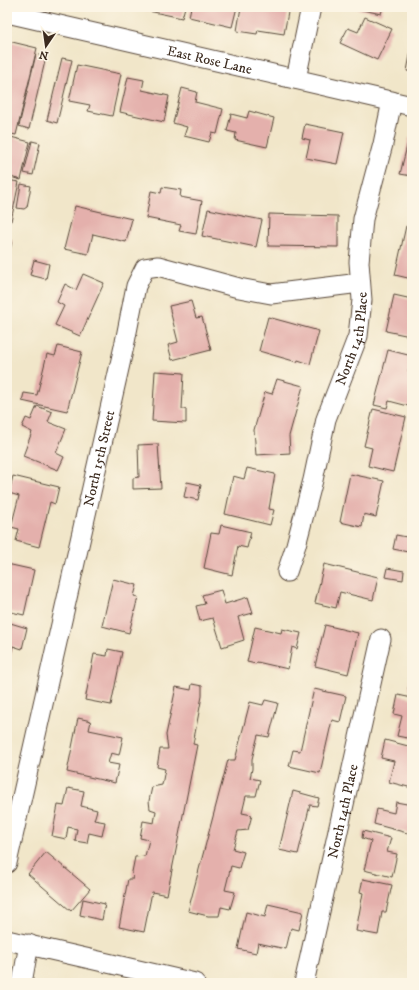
<svg xmlns="http://www.w3.org/2000/svg" width="419" height="990" viewBox="0 0 419 990" font-family="'IM FELL DW Pica',serif">
	<style>
		.building { fill: #e4b0ac }
		.lines { fill: none; stroke-linecap: round; stroke-linejoin: round }
		.minor-casing { stroke: #564638; stroke-width: 21 }
		.minor { stroke: #fff; stroke-width: 19 }
		.labels { text-anchor: middle; stroke-width: 3.5; stroke-linejoin: round; paint-order: stroke }
		.street-label { font-size: 14px; fill: #3b2a1e; stroke: #fcf5e5 }
	</style>
	<rect width="100%" height="100%" fill="#fcf5e5"/>
	<filter id="ink" filterUnits="userSpaceOnUse"><feTurbulence type="fractalNoise" baseFrequency=".025" numOctaves="2"/><feDisplacementMap in="SourceGraphic" scale="8" xChannelSelector="R" yChannelSelector="G"/><feConvolveMatrix kernelMatrix="1 2 1 2 8 2 1 2 1" color-interpolation-filters="sRGB"/></filter>
	<filter id="wash" filterUnits="userSpaceOnUse"><feTurbulence type="fractalNoise" baseFrequency=".012" numOctaves="4" result="noise"/><feDisplacementMap in="SourceGraphic" scale="16" xChannelSelector="R" yChannelSelector="G"/><feGaussianBlur stdDeviation="0.9" result="paint"/><feColorMatrix in="noise" values="0 0 0 0 0 0 0 0 0 0 0 0 0 0 0 0 0 1.4 0 .05"/><feComposite in="paint" operator="in"/></filter>
	<g filter="url(#wash)">
		<rect width="100%" height="100%" fill="#f1e6c9"/>
		<g id="blocks">
			<path class="building" d="M140 7H185L182 18 139 9Z
				M191 7H237L232 27 189 17Z
				M241 7H289L284 34 258 30 257 34 237 31Z
				M349 7H383L381 14Z
				M365 17 392 29 377 60 340 43 348 28 358 32Z
				M8 41 37 48 16 135 7 133Z
				M411 50H412V72L407 71Z
				M36 54 46 57 29 129 19 126Z
				M62 58 72 60 57 123 47 120Z
				M77 65 121 74 112 116 88 111 90 105 69 101Z
				M128 77 144 80 142 90 169 96 164 122 120 112Z
				M182 88 197 92 195 102 223 109 217 134 212 133 209 142 184 136 187 127 173 123Z
				M249 111 274 118 267 147 235 140 236 133 227 131 231 114 247 118Z
				M305 124 344 132 337 164 306 158 310 140 302 138Z
				M7 136 30 142 21 180 7 176Z
				M409 138 412 139V176L400 174Z
				M32 141 40 143 33 175 24 173Z
				M7 180 19 182 11 221 7 222Z
				M21 184 31 186 27 207 24 209 17 208Z
				M162 187 181 190 180 197 202 201 196 234 179 231 181 225 146 218 151 191 161 193Z
				M75 206 132 219 126 242 93 234 88 254 64 249Z
				M208 209 262 220 256 247 202 236Z
				M269 214 338 216V247L268 246Z
				M406 226 412 227V279L395 275Z
				M7 239 12 240 10 251 7 250Z
				M34 260 49 264 46 279 30 275Z
				M83 274 104 283 80 336 55 325 64 306 57 302 65 284 76 290Z
				M394 295 412 299V332H411L410 336 386 331Z
				M191 301 196 318 202 317 211 350 172 360 168 345 178 342 169 306Z
				M268 317 319 331 310 364 298 360 297 362 259 351Z
				M58 346 82 352 67 411 22 401 24 393 37 395 47 354 55 356Z
				M388 350 412 356 408 371 412 372V407L389 401 387 408 374 405Z
				M155 371 184 373 182 409H186V423L152 421Z
				M277 379 303 386 289 436 290 453 256 455 254 430 265 392 272 394Z
				M37 406 52 412 48 422 66 429 56 453 64 457 58 470 23 456 32 432 22 427 26 418 31 420Z
				M373 409 406 417 393 472 368 466 372 448 364 446Z
				M158 444 161 488 133 489V478L139 477 138 445Z
				M247 468 275 474 269 509 274 510 270 525 225 514 233 476 244 479Z
				M350 474 384 481 376 517 364 514 362 527 340 522Z
				M13 476 59 487 55 504 50 502 39 547 16 541 19 529 11 527 19 496 9 493Z
				M187 482 201 485 198 500 184 497Z
				M221 525 251 532 247 548 238 546 232 575 204 568 211 533 219 534Z
				M396 535 412 538 408 552 393 549Z
				M7 564 34 570 24 615 7 611Z
				M324 564 378 577 373 600 340 592 336 608 315 603Z
				M387 568 404 571 403 580 385 577Z
				M113 579 137 585 134 596 138 597 129 633 102 626Z
				M221 590 225 604 248 597 253 613 238 617 244 640 222 647 213 618 200 621 196 606 205 604 202 595Z
				M7 622 27 628 22 649 13 646 8 667Z
				M325 625 358 633 348 674 315 666Z
				M255 627 281 633 282 629 301 633 297 649 292 647 288 669 257 662 256 664 247 662Z
				M108 649 122 652 111 705 85 700 94 654 107 656Z
				M411 673H412V690L408 689Z
				M192 684 202 686V696L193 744 197 745 167 895 152 892 144 932 119 927 128 879H133L132 872 135 857 145 856 149 840 140 838 143 821 154 823 156 811 150 809 149 801 152 787 162 785 165 769 157 767 160 749H168L166 735 176 687 191 690Z
				M314 689 346 696 340 722 332 720 320 773 289 766 293 750 300 751Z
				M398 695 412 698V739L397 736 402 716 394 714Z
				M265 700 278 703 269 737 258 735 252 759V769L250 778 260 780 256 796H246L242 813 252 815 248 830 238 831 233 849 244 852 239 868 231 866 225 890 235 892 230 909 221 907 219 916H208L188 911 228 760H235L250 702 263 705Z
				M78 718 91 721 89 730 123 737 119 755 111 753 108 763 119 765 115 783 67 772Z
				M385 740 412 747V788L389 782 394 761 381 758Z
				M68 788 84 791 81 806 97 810 94 820 105 822 102 836 89 833 87 843 75 841 77 829 68 827 66 839 52 836 58 805 64 806Z
				M293 791 319 798 317 806 310 805 298 854 279 850Z
				M396 802 412 805 410 815H412L411 834 374 824 377 809 394 813Z
				M363 831 391 838 387 852 397 854 392 877 364 870 371 841 362 838Z
				M46 852 90 889 71 911 28 874Z
				M363 879 392 885 386 912H382L378 935 356 931 363 893 360 892Z
				M83 899 105 904 102 920 80 915Z
				M268 904 303 912 299 930 291 928 286 949 258 943 256 953 238 949 246 912 265 917Z"/>
		</g>
	</g>
	<g filter="url(#ink)">
		<use href="#blocks" fill-opacity="0" stroke="#564638" stroke-width="1"/>
		<g class="lines">
			<g class="minor-casing">
				<g id="minor">
					<path id="s1" d="M7 13 412 106"/>
					<path d="M296 79 311 7"/>
					<path id="s2" d="M287 572 296 545 313 480 326 419 358 336 362 300 359 262 363 219 383 144 392 101"/>
					<path id="s3" d="M7 863 125 342 136 286 145 268 158 266 239 288 271 294 360 283"/>
					<path d="M7 940 195 983"/>
					<path d="M22 983 29 944"/>
					<path id="s4" d="M304 983 381 639"/>
				</g>
			</g>
			<use href="#minor" class="minor"/>
		</g>
	</g>
	<g class="labels">
		<g class="street-label">
			<text dy="5" stroke="none"><textPath href="#s1" startOffset="208">East Rose Lane</textPath></text>
			<text dy="5" stroke="none"><textPath href="#s2" startOffset="243">North 14th Place</textPath></text>
			<text dy="5" stroke="none"><textPath href="#s3" startOffset="415">North 15th Street</textPath></text>
			<text dy="5" stroke="none"><textPath href="#s4" startOffset="176">North 14th Place</textPath></text>
		</g>
	</g>
	<rect width="419" height="990" fill="none" stroke="#fcf5e5" stroke-width="24"/>
	<g transform="translate(46 46) rotate(193)" stroke="#fcf5e5" stroke-width="3" paint-order="stroke">
	<path d="M0-3L7 15L0 10L-7 15Z" fill="#3b2a1e"/>
	<text y="-6" font-size="11" font-weight="bold" text-anchor="middle" fill="#3b2a1e">N</text>
	</g>
</svg>
